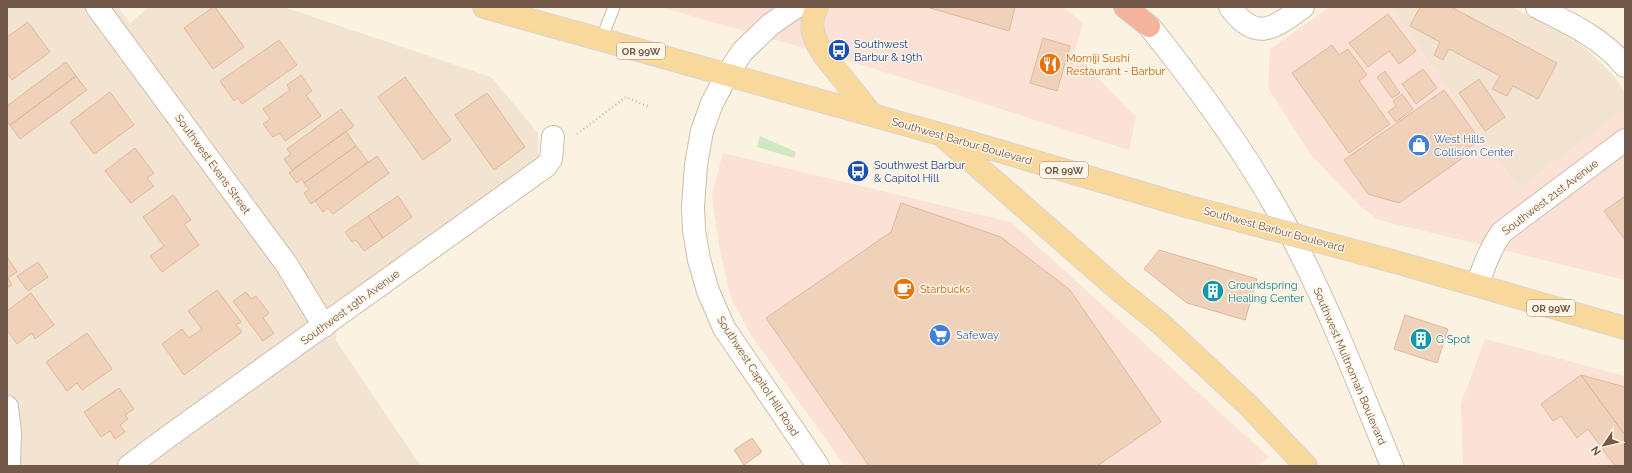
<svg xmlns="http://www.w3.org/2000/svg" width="1632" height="473" viewBox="0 0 1632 473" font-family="Raleway,sans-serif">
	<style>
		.residential { fill: #f3e4d1 }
		.commercial { fill: #fce2d6 }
		.green { fill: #d0e8c1 }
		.building { fill: #f0d1ba; stroke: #e2b89b }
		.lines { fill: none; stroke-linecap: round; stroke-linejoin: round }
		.service-casing { stroke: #cebcac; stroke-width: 13 }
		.minor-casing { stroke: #cebcac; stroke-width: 24 }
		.tertiary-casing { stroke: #cebcac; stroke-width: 24 }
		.secondary-casing { stroke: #d1bca9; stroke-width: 24 }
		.primary-casing { stroke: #dad4d0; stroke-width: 24 }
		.motorway-casing { stroke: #dad4d0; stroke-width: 24 }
		.path { stroke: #d5b49e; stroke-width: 2.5; stroke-dasharray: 1 3; stroke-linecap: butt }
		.service { stroke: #fff; stroke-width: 11 }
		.minor { stroke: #fff; stroke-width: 22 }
		.tertiary { stroke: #fff; stroke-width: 22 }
		.secondary { stroke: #fff; stroke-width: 22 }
		.primary { stroke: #f9d89c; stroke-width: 22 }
		.motorway { stroke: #f4b39a; stroke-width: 22 }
		.primary-bridge-casing { stroke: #dad4d0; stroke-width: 24; stroke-linecap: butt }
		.primary-bridge { stroke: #f9d89c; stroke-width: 22 }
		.labels { text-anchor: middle; stroke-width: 3; stroke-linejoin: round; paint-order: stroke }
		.shield { fill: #fff6e8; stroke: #9c8879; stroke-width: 1 }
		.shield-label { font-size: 10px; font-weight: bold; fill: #725949 }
		.transit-label { font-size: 11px; fill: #164399; stroke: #fff6e8; text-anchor: start }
		.food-label { font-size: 11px; fill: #c56008; stroke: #fff6e8; text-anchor: start }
		.shop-label { font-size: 11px; fill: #366cbe; stroke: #fff6e8; text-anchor: start }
		.street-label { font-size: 11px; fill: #725949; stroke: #fff6e8 }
		.culture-label { font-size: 11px; fill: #0d838f; stroke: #fff6e8; text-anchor: start }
	</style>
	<rect width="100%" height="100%" fill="#fbf2e2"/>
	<path class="residential" d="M7 7H118L130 23 149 7H284L491 77 538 133V161L337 304 336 341 421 466H7Z
		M1390 7H1512L1580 44 1600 62 1618 81 1625 94V110L1519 189Z"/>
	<path class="commercial" d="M660 7H1063L1083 23 1074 54 1136 117 1129 150 853 62Z
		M1330 7H1390L1519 189 1625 110V280L1379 220 1360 206 1311 155 1268 88 1270 49Z
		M723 153 1011 222 1269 457 1256 466H845L751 335 731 298 719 246 712 195Z
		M1485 339 1625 376V466H1463L1461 404Z"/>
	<path class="green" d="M760 136 796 152 794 158 757 147Z"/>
	<path class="building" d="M213 7H215L244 47 213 69 184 28Z
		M927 7H1015L1009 31Z
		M1420 7H1451L1557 63 1538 99 1513 86 1507 96 1492 89 1500 76 1449 49 1443 60 1434 55 1440 42 1410 26Z
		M1388 14 1416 51 1399 64 1389 51 1368 67 1349 43Z
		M28 22 50 52 12 80 7 73V37Z
		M1043 38 1070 46 1057 91 1030 83Z
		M279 40 297 65 242 104 238 98 234 101 220 81Z
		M1332 45 1339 55 1348 49 1367 75 1359 81 1390 124 1349 153 1292 73Z
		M66 62 76 76 10 125 7 122V106Z
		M1423 69 1437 88 1416 104 1402 84Z
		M1385 71 1400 93 1392 98 1377 77Z
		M301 75 312 91 306 95 321 116 285 141 280 133 273 137 263 124 270 119 263 109 290 90 287 85Z
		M76 76 87 90 20 139 10 125Z
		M405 77 451 140 423 160 378 97Z
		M1479 79 1505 117 1485 131 1459 93Z
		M1444 90 1480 140 1464 151 1467 155 1399 203 1368 194 1344 160Z
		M110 92 134 125 94 154 70 122Z
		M487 93 525 147 494 170 455 115Z
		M1402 94 1413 109 1396 122 1388 112 1396 106 1393 101Z
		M341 109 354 126 292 170 284 159 291 154 287 149Z
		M346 131 356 146 304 183 302 179 297 183 289 173Z
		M356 146 368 162 311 204 304 193 309 189 304 183Z
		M135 148 154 173 147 178 154 186 131 203 105 171Z
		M377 156 389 173 333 214 328 208 323 212 315 201Z
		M173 195 191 220 184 224 199 245 162 272 150 256 164 246 143 217Z
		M398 196 412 217 383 238 368 216Z
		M1625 196V240L1604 211Z
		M901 203 1001 237 1070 290 1161 422 1097 466H869L766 318 891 232Z
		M368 216 383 238 364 251 356 240 352 242 345 232Z
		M1159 250 1257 279 1245 320 1187 303 1144 269Z
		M7 257 17 272 8 278 12 285 7 288Z
		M38 262 48 277 28 291 17 276Z
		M217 290 241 322 236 325 242 332 184 375 162 344 182 329 189 338 202 329 188 311Z
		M246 292 251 299 256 296 269 313 263 318 274 333 263 341 233 301Z
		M31 293 54 325 35 339 32 333 17 344 7 330V311Z
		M1405 315 1448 329 1437 363 1394 349Z
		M87 333 112 369 82 390 77 383 67 391 46 362Z
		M1581 375 1625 435V466H1615L1588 429 1577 438 1561 416 1553 421 1541 404Z
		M1581 375 1625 387V435Z
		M119 388 134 409 125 415 128 419 120 425 125 432 115 439 110 431 101 437 84 412Z
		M752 438 762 452 744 465 734 450Z"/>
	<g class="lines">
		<g class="service-casing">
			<path id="service" d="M601 40 614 7"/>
		</g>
		<g class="minor-casing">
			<path id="minor" d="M97 7 287 265 324 326
				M1230 7C1256 43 1274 28 1303 7
				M1537 7C1569 23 1602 38 1625 66
				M1477 285C1484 267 1490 248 1502 232L1625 140
				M7 407 10 433 9 466
				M129 466 169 436 546 166 551 159 553 137"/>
		</g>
		<g class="tertiary-casing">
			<path id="tertiary" d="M796 7 771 24 742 52 727 75 712 103 702 131 696 165 693 207 694 230 699 260 708 291 724 328 818 466"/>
		</g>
		<g class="secondary-casing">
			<path id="secondary" d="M1149 26C1198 87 1245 151 1283 220 1326 299 1358 383 1392 466"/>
		</g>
		<g class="primary-casing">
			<path id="primary" d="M484 7 972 143 1186 206
				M817 7C808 26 813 37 823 54L872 115
				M944 137 1120 291 1161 324 1248 405 1306 466
				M1392 261 1625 328"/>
		</g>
		<g class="motorway-casing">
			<path id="motorway" d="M1125 7 1149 26"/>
		</g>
		<path class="path" d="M577 134 626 97 649 107"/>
		<use href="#service" class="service"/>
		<use href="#minor" class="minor"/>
		<use href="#tertiary" class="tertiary"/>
		<use href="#secondary" class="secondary"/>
		<use href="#primary" class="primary"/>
		<use href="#motorway" class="motorway"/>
		<g class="primary-bridge-casing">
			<path id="primary-bridge" d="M1186 206 1392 261"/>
		</g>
		<use href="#primary-bridge" class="primary-bridge"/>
	</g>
	<defs>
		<g id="bus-disc" transform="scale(1.15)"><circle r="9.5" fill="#1a4fb4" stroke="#fff6e8"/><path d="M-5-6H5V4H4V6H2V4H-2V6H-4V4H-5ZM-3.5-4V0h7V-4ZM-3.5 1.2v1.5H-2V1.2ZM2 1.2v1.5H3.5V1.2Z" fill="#fff"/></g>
		<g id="restaurant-disc" transform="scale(1.15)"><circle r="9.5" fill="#e8710a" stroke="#fff6e8"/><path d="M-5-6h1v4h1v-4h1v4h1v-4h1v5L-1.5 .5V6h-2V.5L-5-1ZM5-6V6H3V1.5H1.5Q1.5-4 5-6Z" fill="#fff"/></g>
		<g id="shop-disc" transform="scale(1.15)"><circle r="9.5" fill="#3f7fe0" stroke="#fff6e8"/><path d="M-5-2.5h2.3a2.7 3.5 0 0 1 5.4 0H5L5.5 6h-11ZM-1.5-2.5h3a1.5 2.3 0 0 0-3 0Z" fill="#fff"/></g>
		<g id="cafe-disc" transform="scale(1.15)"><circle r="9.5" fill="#e8710a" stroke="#fff6e8"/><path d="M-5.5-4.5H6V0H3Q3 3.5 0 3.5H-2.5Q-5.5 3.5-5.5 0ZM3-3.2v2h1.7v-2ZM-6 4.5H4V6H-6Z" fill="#fff"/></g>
		<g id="building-disc" transform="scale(1.15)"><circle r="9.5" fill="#0f9aa8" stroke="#fff6e8"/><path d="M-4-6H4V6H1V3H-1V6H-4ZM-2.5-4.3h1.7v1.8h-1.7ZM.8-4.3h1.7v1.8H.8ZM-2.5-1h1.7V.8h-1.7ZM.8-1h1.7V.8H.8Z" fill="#fff"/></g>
		<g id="supermarket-disc" transform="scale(1.15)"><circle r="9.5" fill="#3f7fe0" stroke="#fff6e8"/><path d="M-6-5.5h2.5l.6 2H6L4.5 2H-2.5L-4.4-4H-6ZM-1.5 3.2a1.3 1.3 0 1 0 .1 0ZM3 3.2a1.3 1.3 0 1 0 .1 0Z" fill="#fff"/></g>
	</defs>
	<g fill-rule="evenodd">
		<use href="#bus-disc" x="839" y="50"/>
		<use href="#restaurant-disc" x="1050" y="64"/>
		<use href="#shop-disc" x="1419" y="145"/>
		<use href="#bus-disc" x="858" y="171"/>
		<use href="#cafe-disc" x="904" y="289"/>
		<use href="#building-disc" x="1213" y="291"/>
		<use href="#supermarket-disc" x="940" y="335"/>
		<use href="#building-disc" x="1421" y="339"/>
	</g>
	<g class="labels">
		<g class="shield">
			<rect x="617" y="43" width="48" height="16" rx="3"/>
			<rect x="1040" y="162" width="48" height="16" rx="3"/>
			<rect x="1527" y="300" width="48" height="16" rx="3"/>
		</g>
		<g class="shield-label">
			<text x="641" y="55">OR 99W</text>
			<text x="1064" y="174">OR 99W</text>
			<text x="1551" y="312">OR 99W</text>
		</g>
		<g class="transit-label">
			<text x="854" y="48">Southwest<tspan x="854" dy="13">Barbur &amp; 19th</tspan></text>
			<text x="874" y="169">Southwest Barbur<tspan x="874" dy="13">&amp; Capitol Hill</tspan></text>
		</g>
		<g class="food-label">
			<text x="1066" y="62">Momiji Sushi<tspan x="1066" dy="13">Restaurant - Barbur</tspan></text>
			<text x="920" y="293">Starbucks</text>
		</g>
		<g class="shop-label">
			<text x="1434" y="143">West Hills<tspan x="1434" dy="13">Collision Center</tspan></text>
			<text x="956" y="339">Safeway</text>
		</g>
		<g class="street-label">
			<text transform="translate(962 141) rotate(16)" y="4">Southwest Barbur Boulevard</text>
			<text transform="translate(213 164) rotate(54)" y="4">Southwest Evans Street</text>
			<text transform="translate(1550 197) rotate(-37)" y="4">Southwest 21st Avenue</text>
			<text transform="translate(1274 229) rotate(15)" y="4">Southwest Barbur Boulevard</text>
			<text transform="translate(350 307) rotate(-36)" y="4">Southwest 19th Avenue</text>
			<text transform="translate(1350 366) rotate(67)" y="4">Southwest Multnomah Boulevard</text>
			<text transform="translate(758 376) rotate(57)" y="4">Southwest Capitol Hill Road</text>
		</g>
		<g class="culture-label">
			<text x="1228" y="289">Groundspring<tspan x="1228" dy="13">Healing Center</tspan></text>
			<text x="1436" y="343">G Spot</text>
		</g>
	</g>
	<rect width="1632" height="473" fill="none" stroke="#725949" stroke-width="16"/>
	<g transform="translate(1604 445) rotate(235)" stroke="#fff6e8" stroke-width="3" paint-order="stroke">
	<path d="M0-3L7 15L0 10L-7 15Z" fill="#725949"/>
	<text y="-6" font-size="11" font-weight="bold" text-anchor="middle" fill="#725949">N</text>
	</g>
</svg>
